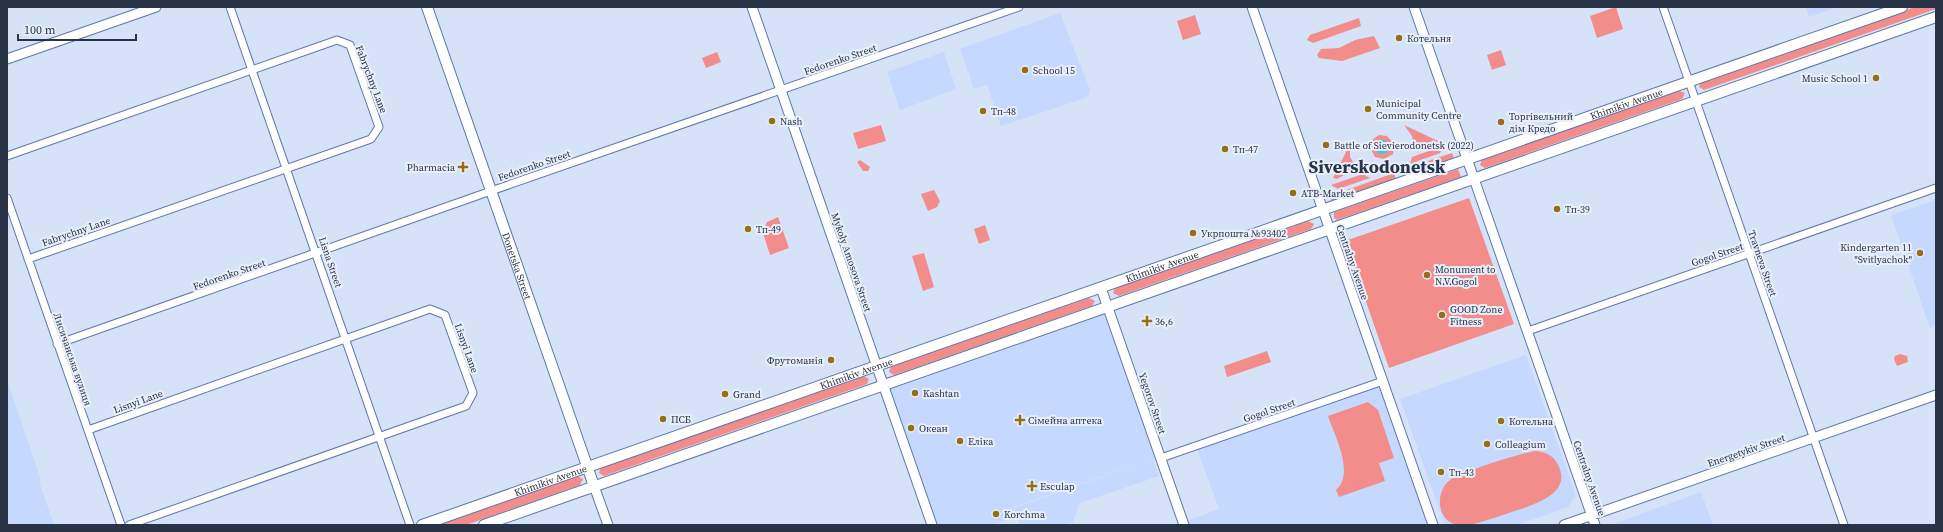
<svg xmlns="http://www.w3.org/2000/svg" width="1943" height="532" viewBox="0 0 1943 532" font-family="'Source Serif 4',serif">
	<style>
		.built { fill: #c4d9fd }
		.green { fill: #f38d8b }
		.water { fill: #28d3de }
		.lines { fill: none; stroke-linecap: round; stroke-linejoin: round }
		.minor-casing { stroke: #5d78a8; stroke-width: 9 }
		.tertiary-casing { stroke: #5d78a8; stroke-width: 11 }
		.secondary-casing { stroke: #5d78a8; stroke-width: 12 }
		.minor { stroke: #fff; stroke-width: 7 }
		.tertiary { stroke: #fff; stroke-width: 9 }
		.secondary { stroke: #fff; stroke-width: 10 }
		.poi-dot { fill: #956e17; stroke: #e9effa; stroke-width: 1.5 }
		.labels { text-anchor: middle; stroke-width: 4; stroke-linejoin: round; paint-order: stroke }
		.poi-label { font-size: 10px; fill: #283348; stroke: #e9effa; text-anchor: start }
		.street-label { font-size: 10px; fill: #283348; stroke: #e9effa }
		.town-label { font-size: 18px; font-weight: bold; fill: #283348; stroke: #e9effa }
	</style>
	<rect width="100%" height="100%" fill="#d6e2f8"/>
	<path class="built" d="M1806 7H1837L1809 17Z
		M1060 13 1090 90 1089 94 1085 98 1001 126 987 85 974 89 960 49Z
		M944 52 956 89 900 110 887 72Z
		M1936 200V325L1930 328 1891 215Z
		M1105 313 1155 458 1013 507 1016 517 992 525H937L889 388Z
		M1526 355 1576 496 1573 499 1568 507 1517 525H1445L1400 399Z
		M7 380 41 480 39 481 54 525H7Z
		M1380 385 1430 525H1188L1187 521 1219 509 1197 449Z
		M1153 459 1159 476 1080 503 1073 522 1064 525H1020L1014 508Z
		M1701 492 1713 525H1617L1616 523Z"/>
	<path class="green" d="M1616 7 1623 29 1597 38 1590 16Z
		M1915 7H1936V9L1704 90 1699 87 1701 82Z
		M1195 15 1201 34 1183 40 1177 21Z
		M1359 18 1361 26 1313 43 1307 40 1310 35Z
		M1374 36 1380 48 1342 61 1319 58 1317 55 1321 49 1339 48 1355 40Z
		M1501 50 1506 65 1492 70 1487 55Z
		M717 52 721 62 706 68 702 58Z
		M1679 91 1685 93 1682 99 1485 168 1480 165 1482 159Z
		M881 125 886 141 858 149 853 133Z
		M1404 125 1438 141 1437 144 1414 148 1412 136Z
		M1379 135 1387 136 1394 144 1393 154 1384 159 1375 157 1370 148 1373 139Z
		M1350 144V157L1357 168 1337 179 1333 178Z
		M1443 146 1440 153 1410 164 1412 157Z
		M1452 153 1454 158 1430 166 1428 161Z
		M860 160 870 167 868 171H863L857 162Z
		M1458 169 1461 177 1337 220 1334 218V212Z
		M1394 173 1396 179 1332 202 1330 196Z
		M1363 174 1370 178 1338 189 1331 185Z
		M934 190 940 201 937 207 928 211 921 194Z
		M1469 198 1514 324 1389 368 1345 241Z
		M778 217 789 248 770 255 763 233 767 222Z
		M1308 221 1314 224 1311 229 1119 296 1113 293 1115 288Z
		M985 225 990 240 979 244 974 229Z
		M924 253 934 287 923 291 912 256Z
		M1089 298 1095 301 1092 306 894 375 889 372 891 366Z
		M1267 351 1271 362 1227 377 1224 366Z
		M1900 354 1907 356 1908 362 1897 366 1894 359 1895 356Z
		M864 376 869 379 867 384 604 476 599 473 601 467Z
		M1368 402 1378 410 1394 458 1379 463 1385 481 1339 497 1336 490C1355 473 1335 437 1328 416Z
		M1536 451C1546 452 1555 456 1559 467 1573 499 1520 508 1500 516 1486 520 1473 526 1459 525 1437 523 1434 492 1450 480 1461 472 1521 453 1536 451Z
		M577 476 583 479 580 485 466 525H439Z"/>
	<path class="water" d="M1375 147a7 7 0 1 1 14 0a7 7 0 1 1-14 0Z"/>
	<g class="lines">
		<g class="minor-casing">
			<path id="minor" d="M230 7 410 525
				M1663 7 1844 525
				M7 156 337 40 350 45 379 127 371 139 28 259
				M7 198 121 525
				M1528 331 1936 188
				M57 344 491 191 1019 7
				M88 430 430 309 445 315 473 393 466 406 129 525
				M1161 458 1383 381"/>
		</g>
		<g class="tertiary-casing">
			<path id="tertiary" d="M752 7 932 525
				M1252 7 1433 525
				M1414 7 1595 525
				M7 59 156 7
				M1101 288 1184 525
				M594 486 608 525
				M1564 525 1936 395"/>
		</g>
		<g class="secondary-casing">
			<g id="secondary">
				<path id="s1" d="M427 7 594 486"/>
				<path id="s2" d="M422 525 1902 7"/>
				<path d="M484 525 1936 17"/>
			</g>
		</g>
		<use href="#minor" class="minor"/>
		<use href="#tertiary" class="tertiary"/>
		<use href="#secondary" class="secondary"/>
	</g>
	<g class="poi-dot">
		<circle cx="1399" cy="38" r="4"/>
		<circle cx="1025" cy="70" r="4"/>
		<circle cx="1876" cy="78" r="4"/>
		<circle cx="1368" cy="109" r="4"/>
		<circle cx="983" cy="111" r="4"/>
		<circle cx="772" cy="121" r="4"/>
		<circle cx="1501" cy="122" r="4"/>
		<circle cx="1326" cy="145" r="4"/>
		<circle cx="1225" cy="149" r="4"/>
		<path d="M461 161h4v4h4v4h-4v4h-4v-4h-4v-4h4z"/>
		<circle cx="1293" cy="193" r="4"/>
		<circle cx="1557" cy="209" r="4"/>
		<circle cx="748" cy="229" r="4"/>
		<circle cx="1193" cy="233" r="4"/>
		<circle cx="1920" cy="253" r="4"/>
		<circle cx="1427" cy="275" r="4"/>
		<circle cx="1442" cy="315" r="4"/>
		<path d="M1145 315h4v4h4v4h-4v4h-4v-4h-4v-4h4z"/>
		<circle cx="831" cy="360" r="4"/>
		<circle cx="915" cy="393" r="4"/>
		<circle cx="725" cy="394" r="4"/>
		<circle cx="663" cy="419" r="4"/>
		<path d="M1018 414h4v4h4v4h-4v4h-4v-4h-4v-4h4z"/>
		<circle cx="1501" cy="421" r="4"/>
		<circle cx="911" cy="428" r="4"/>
		<circle cx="960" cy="441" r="4"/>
		<circle cx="1487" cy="444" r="4"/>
		<circle cx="1441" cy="472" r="4"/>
		<path d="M1030 480h4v4h4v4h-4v4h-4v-4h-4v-4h4z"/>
		<circle cx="996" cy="514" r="4"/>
	</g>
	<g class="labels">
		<g class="poi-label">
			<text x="1407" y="42">Котельня</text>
			<text x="1033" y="74">School 15</text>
			<text x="1868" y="82" text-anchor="end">Music School 1</text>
			<text x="1376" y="107">Municipal<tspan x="1376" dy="12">Community Centre</tspan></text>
			<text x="991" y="115">Тп-48</text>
			<text x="1509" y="120">Торгівельний<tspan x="1509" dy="12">дім Кредо</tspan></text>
			<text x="780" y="125">Nash</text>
			<text x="1334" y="149">Battle of Sievierodonetsk (2022)</text>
			<text x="1233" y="153">Тп-47</text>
			<text x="455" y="171" text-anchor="end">Pharmacia</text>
			<text x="1301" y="197">ATB-Market</text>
			<text x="1565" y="213">Тп-39</text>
			<text x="756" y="233">Тп-49</text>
			<text x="1201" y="237">Укрпошта №93402</text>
			<text x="1912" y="251" text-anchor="end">Kindergarten 11<tspan x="1912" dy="12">"Svitlyachok"</tspan></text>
			<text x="1435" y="273">Monument to<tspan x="1435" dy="12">N.V.Gogol</tspan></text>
			<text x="1450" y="313">GOOD Zone<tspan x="1450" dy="12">Fitness</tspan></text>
			<text x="1155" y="325">36,6</text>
			<text x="823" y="364" text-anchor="end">Фрутоманія</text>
			<text x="923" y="397">Kashtan</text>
			<text x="733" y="398">Grand</text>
			<text x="671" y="423">ПСБ</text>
			<text x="1028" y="424">Сімейна аптека</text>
			<text x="1509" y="425">Котельна</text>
			<text x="919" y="432">Океан</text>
			<text x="968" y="445">Еліка</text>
			<text x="1495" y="448">Colleagium</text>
			<text x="1449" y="476">Тп-43</text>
			<text x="1040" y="490">Esculap</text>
			<text x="1004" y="518">Korchma</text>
		</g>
		<g class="street-label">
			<text transform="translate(840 59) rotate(-19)" y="4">Fedorenko Street</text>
			<text transform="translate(372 79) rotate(69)" y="4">Fabrychny Lane</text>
			<text dy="4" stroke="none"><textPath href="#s2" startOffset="1276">Khimikiv Avenue</textPath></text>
			<text transform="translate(534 165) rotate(-19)" y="4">Fedorenko Street</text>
			<text transform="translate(76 231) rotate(-19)" y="4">Fabrychny Lane</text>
			<text transform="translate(1717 254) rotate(-19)" y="4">Gogol Street</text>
			<text transform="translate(331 262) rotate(71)" y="4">Lisna Street</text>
			<text transform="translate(852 262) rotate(71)" y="4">Mykoly Amosova Street</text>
			<text transform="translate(1353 262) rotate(71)" y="4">Centralny Avenue</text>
			<text transform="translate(1763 263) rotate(71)" y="4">Travneva Street</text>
			<text dy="4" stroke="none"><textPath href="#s1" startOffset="274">Donetska Street</textPath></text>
			<text dy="4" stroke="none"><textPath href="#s2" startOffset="784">Khimikiv Avenue</textPath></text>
			<text transform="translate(229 274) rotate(-19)" y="4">Fedorenko Street</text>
			<text transform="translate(467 348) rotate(70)" y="4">Lisnyi Lane</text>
			<text transform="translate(73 359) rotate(71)" y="4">Лисичанська вулиця</text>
			<text dy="4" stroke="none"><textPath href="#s2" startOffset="460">Khimikiv Avenue</textPath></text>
			<text transform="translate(138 401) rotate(-20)" y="4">Lisnyi Lane</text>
			<text transform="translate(1153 403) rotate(71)" y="4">Yegorov Street</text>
			<text transform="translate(1269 410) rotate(-19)" y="4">Gogol Street</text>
			<text transform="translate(1746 450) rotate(-19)" y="4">Energetykiv Street</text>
			<text transform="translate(1590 478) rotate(71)" y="4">Centralny Avenue</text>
			<text dy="4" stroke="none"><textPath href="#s2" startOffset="136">Khimikiv Avenue</textPath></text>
		</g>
		<g class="town-label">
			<text x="1377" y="173">Siverskodonetsk</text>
		</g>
	</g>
	<rect width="1943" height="532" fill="none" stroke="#283348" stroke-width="16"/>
	<path d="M18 34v6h118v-6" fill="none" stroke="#283348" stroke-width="2"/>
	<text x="24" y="34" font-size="12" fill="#283348" stroke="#e9effa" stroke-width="3" paint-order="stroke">100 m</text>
</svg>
